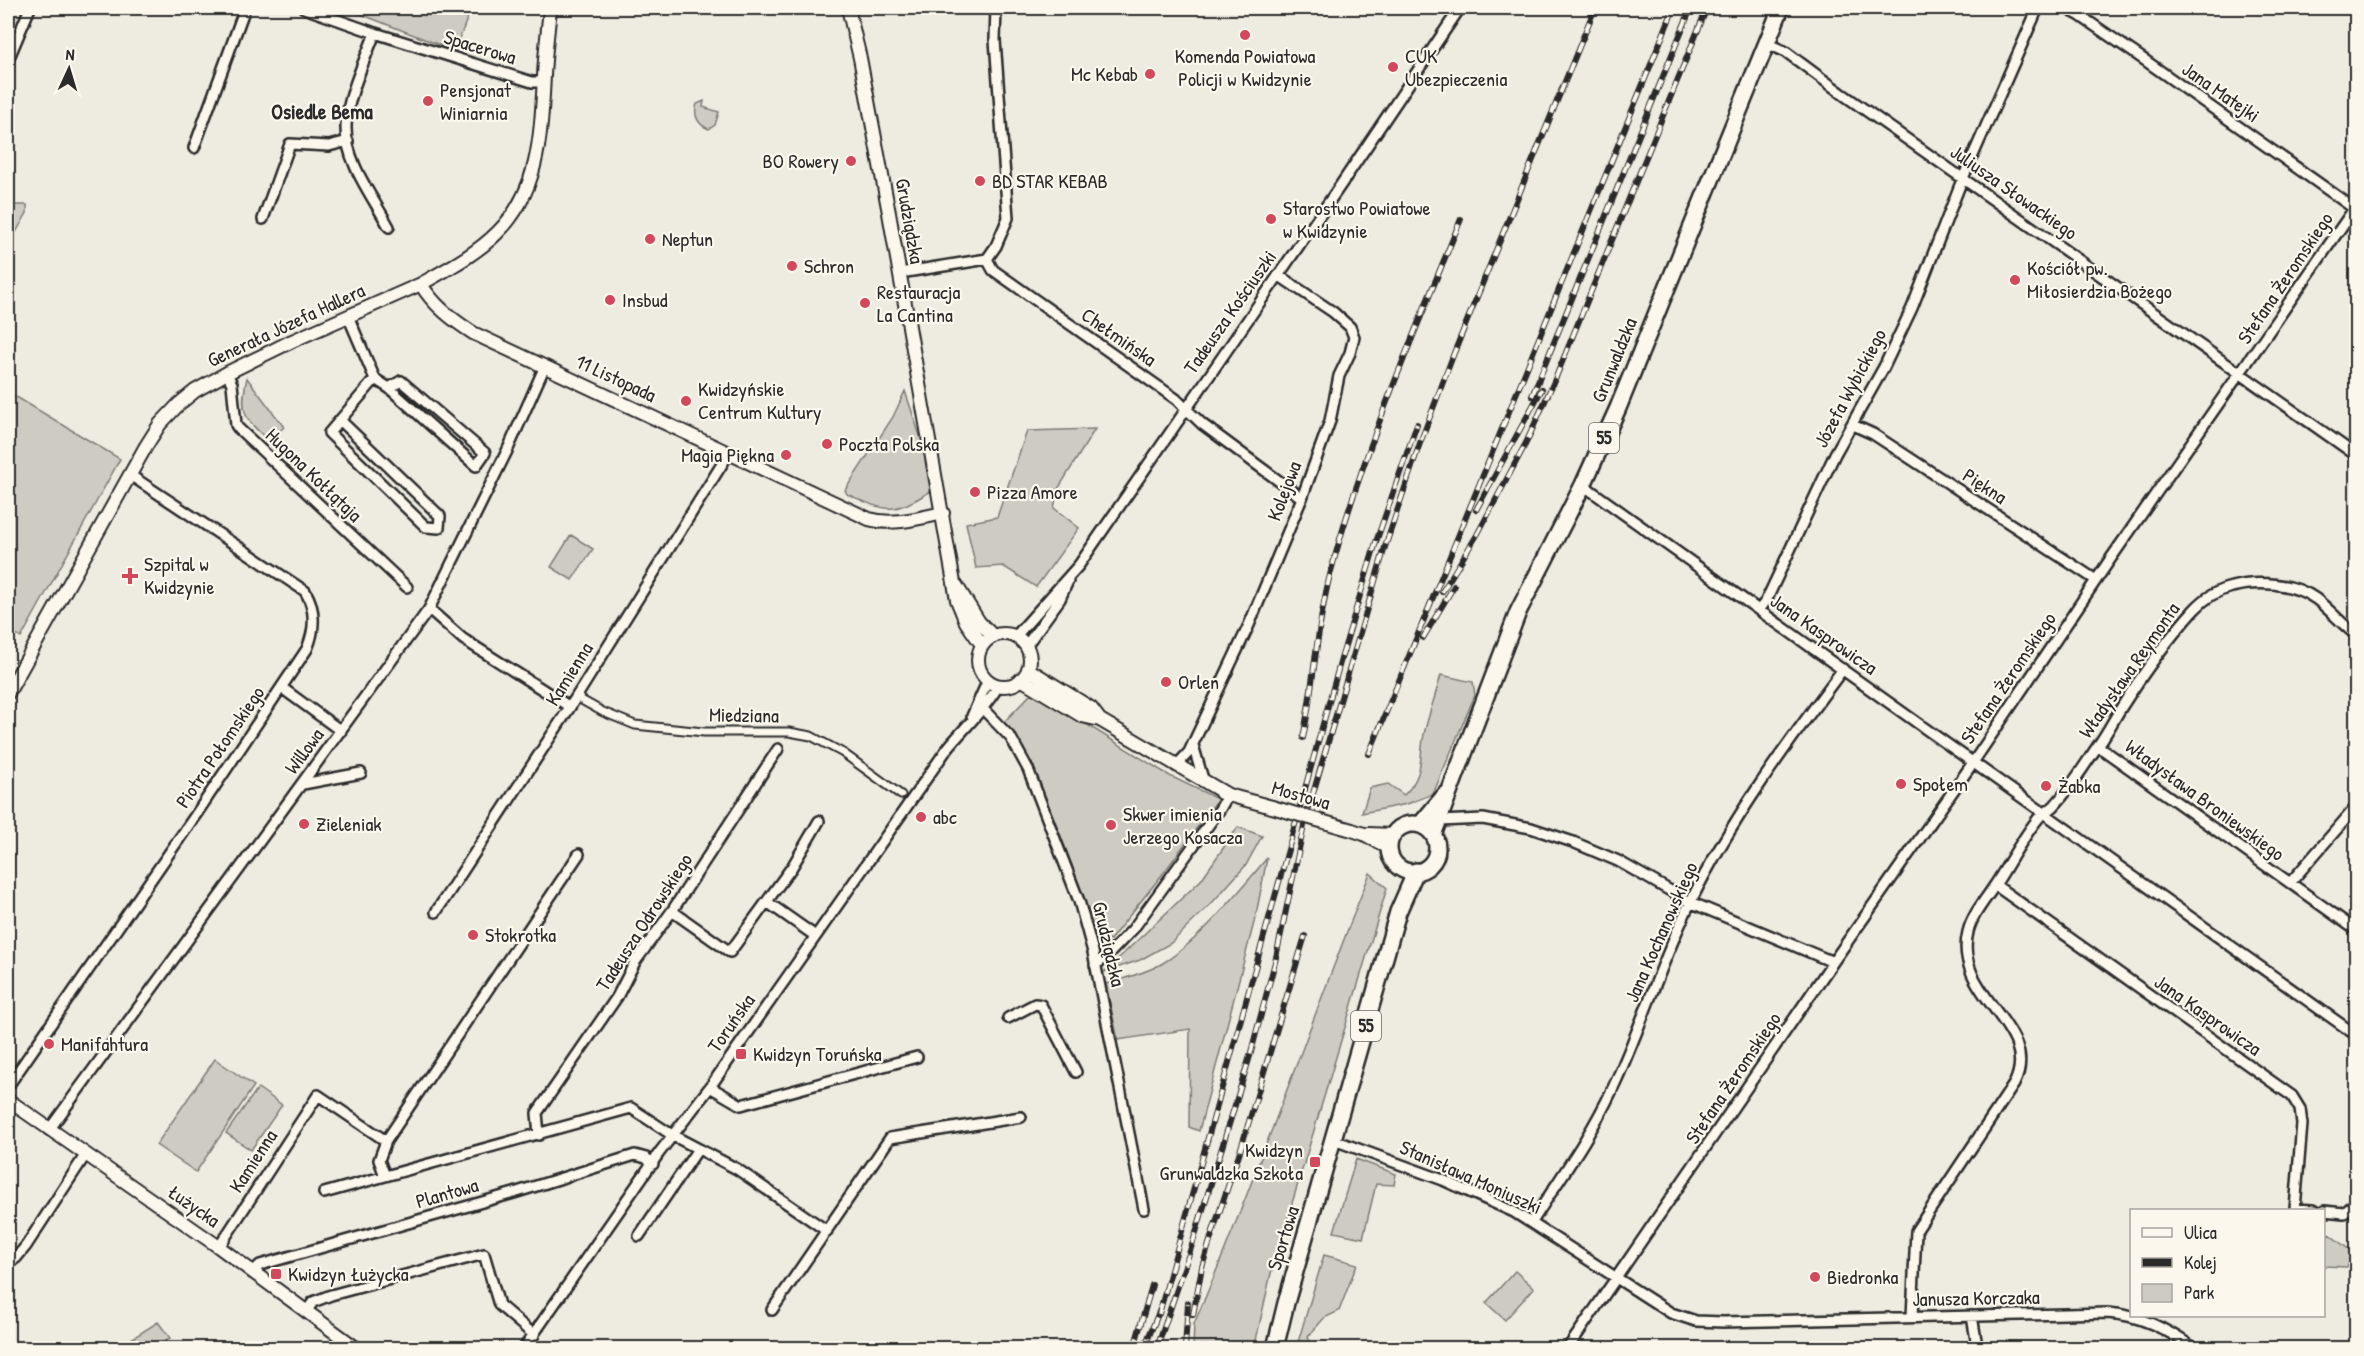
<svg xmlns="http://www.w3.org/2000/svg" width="2364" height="1356" viewBox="0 0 2364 1356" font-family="'Patrick Hand',sans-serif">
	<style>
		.green { fill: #cecbc2; stroke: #7c7b76; stroke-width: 1.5 }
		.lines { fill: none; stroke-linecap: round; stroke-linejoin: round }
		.pedestrian-casing { stroke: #2b2b2b; stroke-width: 11 }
		.minor-casing { stroke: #2b2b2b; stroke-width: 14 }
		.tertiary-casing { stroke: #2b2b2b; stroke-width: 16 }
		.primary-casing { stroke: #2b2b2b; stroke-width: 20 }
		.pedestrian { stroke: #fbf7ec; stroke-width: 7 }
		.minor { stroke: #fbf7ec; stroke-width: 9 }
		.tertiary { stroke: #fbf7ec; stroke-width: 12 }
		.primary { stroke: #fbf7ec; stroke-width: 15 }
		.rail-casing { stroke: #2b2b2b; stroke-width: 6 }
		.rail { stroke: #fbf7ec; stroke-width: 4; stroke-dasharray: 11; stroke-linecap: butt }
		.tertiary-bridge-casing { stroke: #2b2b2b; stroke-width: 16; stroke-linecap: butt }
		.tertiary-bridge { stroke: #fbf7ec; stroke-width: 12 }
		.poi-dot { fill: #d1495b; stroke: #fbf7ec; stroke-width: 2 }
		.labels { text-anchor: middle; stroke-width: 4.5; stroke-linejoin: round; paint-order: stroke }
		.shield { fill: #fbf7ec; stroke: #696865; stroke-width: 1.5 }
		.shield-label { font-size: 18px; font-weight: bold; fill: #2b2b2b }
		.street-label { font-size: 20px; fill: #2b2b2b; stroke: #fbf7ec }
		.poi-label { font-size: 20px; fill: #2b2b2b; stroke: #fbf7ec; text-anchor: start }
		.neighbourhood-label { font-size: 21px; font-weight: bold; fill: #2b2b2b; stroke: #fbf7ec }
	</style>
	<rect width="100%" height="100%" fill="#eeebe0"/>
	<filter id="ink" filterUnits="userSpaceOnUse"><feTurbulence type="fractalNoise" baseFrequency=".0167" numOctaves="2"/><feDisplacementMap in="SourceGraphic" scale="12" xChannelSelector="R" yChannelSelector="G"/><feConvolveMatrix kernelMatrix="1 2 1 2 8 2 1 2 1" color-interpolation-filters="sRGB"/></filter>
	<g filter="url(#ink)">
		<path class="green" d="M345 8H471L455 51Z
			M704 101 703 107 719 112 715 125 709 129C698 125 693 115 697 104Z
			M8 205H27V213L8 246Z
			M247 378 284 427 269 441C244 418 239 413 247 378Z
			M905 391 922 442 931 491C892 515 887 512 847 494L845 490 893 417Z
			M8 392 120 459 21 638 8 629Z
			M1095 429 1058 489 1054 508 1079 528 1036 587 1003 566 976 568 966 523 997 517 1027 431Z
			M571 535 593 549 572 580 551 567Z
			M1441 675 1473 682 1475 695 1433 794 1407 804 1362 813 1370 788 1388 784 1404 795C1426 774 1418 756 1425 730 1430 711 1436 693 1441 675Z
			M1036 693 1170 776 1218 799 1165 871 1110 940 1095 935C1083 895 1069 856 1053 816 1039 781 1028 752 1004 722L1030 695Z
			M1238 827 1262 836 1246 865 1211 904 1171 943 1140 960 1104 972 1201 880Z
			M1267 858 1256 915 1199 1131 1189 1127 1190 1029 1118 1040 1106 984C1124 978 1147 973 1163 963 1200 940 1239 892 1267 858Z
			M1370 873 1387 888 1271 1273 1256 1340V1348H1193L1194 1324C1258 1175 1310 1023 1370 873Z
			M215 1059 254 1086 196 1172 156 1145Z
			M258 1088 282 1105 251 1150 226 1133Z
			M1356 1159 1396 1174 1394 1185 1376 1184 1363 1238 1334 1232Z
			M2329 1234 2355 1254 2346 1267 2324 1266V1242Z
			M1324 1255 1357 1264 1339 1311 1324 1318 1308 1337 1311 1348H1298V1342Z
			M1515 1271 1534 1288 1505 1320 1486 1303Z
			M158 1322 170 1338 153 1348H117Z"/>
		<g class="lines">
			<g class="pedestrian-casing">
				<path id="pedestrian" d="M576 697 603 712 635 725 704 732H789L811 736 843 753 901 795"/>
			</g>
			<g class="minor-casing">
				<path id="minor" d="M304 8 375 33 532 82H544
					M2065 8 2079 15 2146 61 2355 209
					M375 33C365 60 347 97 346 126 345 162 373 197 389 227
					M1766 43 1786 52 1844 95 2356 455
					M8 60 30 8
					M194 148 245 8
					M263 219 290 144 329 146 348 141
					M987 259 993 270 1176 399 1202 424 1302 498
					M987 259 996 246 1008 218 995 40 996 8
					M900 273 987 259
					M348 316 375 379 389 388 476 466 485 453 401 381 389 388
					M227 373 232 384 236 425 238 428 407 587
					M340 420 440 516 439 528 426 527 329 433 375 379
					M1853 425 1873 434 2096 580
					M1583 485 2356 1035
					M429 609 463 639 570 707
					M1759 610 1766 601 1835 454 1884 367 1912 308 1960 185 2038 8
					M1015 637 1079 565 1342 183 1460 8
					M1026 646 1060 599 1068 581
					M282 688 341 731
					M983 709 1011 738 1028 769 1079 901 1093 952 1144 1209
					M972 716 988 680
					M1193 745 1203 779
					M2098 746 2356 930
					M1176 766 1189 752 1249 625 1302 498 1330 421 1339 376 1350 353 1354 337 1350 327 1333 312 1278 275
					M303 784 361 773
					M1440 821 1483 819 1531 828 1573 842 1618 861 1690 902 1833 962
					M2290 883 2356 807
					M1995 885 2292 1096 2300 1109 2302 1124 2295 1209 2313 1210
					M767 902 814 935
					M672 911 730 952 792 867 819 821
					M436 912 570 707 729 453
					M1095 965 1106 957 1133 929 1220 809 1228 795
					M1008 1018 1035 1004 1041 1005 1076 1072
					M8 1086 197 813 307 649C315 630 316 609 305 591L130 475
					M710 1087 741 1105 917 1057
					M49 1130 429 609 508 449 545 366
					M539 1135 537 1113 617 997 635 962 672 911 778 749
					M1334 1140 1443 1180 1514 1212 1671 1313 1696 1321 1723 1322 2107 1313C2141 1315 2166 1329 2194 1348
					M385 1176 379 1160 386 1141 579 854
					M324 1193 631 1108 672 1135 737 1169 827 1231
					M2324 1211 2344 1213 2356 1203
					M1532 1222C1560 1178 1590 1137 1612 1090 1641 1028 1661 962 1691 901 1732 818 1788 743 1843 669
					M639 1236 698 1149
					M219 1247 318 1095 386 1141
					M8 1264 16 1258 26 1246 86 1154
					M252 1273 260 1265 514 1193 635 1155 646 1158 653 1164
					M772 1310 890 1138 1021 1117
					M306 1312 313 1302 331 1295 484 1254 499 1305 534 1335
					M1972 1316 1976 1340 1975 1348
					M1912 1317 1916 1231 2014 1084C2043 1027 1952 996 1968 932 1972 915 1985 900 1995 885 2009 864 2021 840 2037 820 2041 814 2049 811 2054 806 2070 789 2084 766 2097 747 2106 735 2113 721 2121 708 2142 675 2167 640 2194 610 2204 599 2218 590 2232 587 2257 580 2294 583 2316 599 2330 610 2342 624 2356 635
					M524 1348 659 1153 710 1087 947 749C964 728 985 709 999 685
					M1568 1348 1833 962 1972 764 2109 561 2356 206"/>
			</g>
			<g class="tertiary-casing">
				<path id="tertiary" d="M848 8 860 58 889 213 957 600 966 622 982 645
					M421 284C433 305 453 320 473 333L869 519C892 526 920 518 943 513
					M956 585 979 622 993 636
					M978 660a26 26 0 1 1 52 0a26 26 0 1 1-52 0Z
					M1028 669 1091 708 1100 720
					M1021 679 1082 716 1100 720 1228 795
					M8 693 146 446 160 424 179 404 195 391 227 373 292 341 421 284C447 269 475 255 497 233 540 192 541 131 544 76 545 53 548 30 550 8
					M1221 793 1272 807
					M1352 830 1364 834 1389 848
					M1368 834 1392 835
					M8 1100 219 1247 356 1348"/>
			</g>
			<g class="primary-casing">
				<path id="primary" d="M1389 848a24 24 0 1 1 48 0a24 24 0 1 1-48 0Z
					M1420 825 1445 795
					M1433 835 1518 612 1583 485 1618 408 1781 8
					M1275 1348 1286 1303 1398 912 1416 871"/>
			</g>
			<use href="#pedestrian" class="pedestrian"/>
			<use href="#minor" class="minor"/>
			<use href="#tertiary" class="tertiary"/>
			<use href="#primary" class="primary"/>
			<g class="rail-casing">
				<path id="rail" d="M1532 396 1691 8
					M1476 510 1542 389
					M1442 592 1477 535 1526 443 1556 377 1707 8
					M1423 638 1454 586
					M1303 738C1314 684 1316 629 1330 575 1362 453 1413 336 1461 219
					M1369 754 1674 8
					M1212 1234 1241 1148 1305 936
					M1159 1314 1341 659 1376 542 1417 424
					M1193 1315 1202 1267 1214 1228
					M1134 1348 1152 1285
					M1144 1348 1161 1307
					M1157 1348 1193 1242 1250 1056 1275 962 1305 821 1385 547 1420 443 1454 353 1595 8
					M1185 1348 1188 1303"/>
			</g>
			<use href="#rail" class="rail"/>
			<g class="tertiary-bridge-casing">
				<path id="tertiary-bridge" d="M1272 807 1352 830"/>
			</g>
			<use href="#tertiary-bridge" class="tertiary-bridge"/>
		</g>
	</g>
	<g class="poi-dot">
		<circle cx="1245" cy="35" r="6"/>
		<circle cx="1393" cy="67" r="6"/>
		<circle cx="1150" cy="74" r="6"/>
		<circle cx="428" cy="101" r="6"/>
		<circle cx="851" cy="161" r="6"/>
		<circle cx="980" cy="181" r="6"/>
		<circle cx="1271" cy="219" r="6"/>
		<circle cx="650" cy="239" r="6"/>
		<circle cx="792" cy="266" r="6"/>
		<circle cx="2015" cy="280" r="6"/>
		<circle cx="610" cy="300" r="6"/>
		<circle cx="865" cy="303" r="6"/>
		<circle cx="686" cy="401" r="6"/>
		<circle cx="827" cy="444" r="6"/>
		<circle cx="786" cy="455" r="6"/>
		<circle cx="975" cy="492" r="6"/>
		<path d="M127 567h6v6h6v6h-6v6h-6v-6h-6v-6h6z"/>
		<circle cx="1166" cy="682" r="6"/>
		<circle cx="1901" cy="784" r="6"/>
		<circle cx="2046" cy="786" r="6"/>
		<circle cx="921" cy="817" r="6"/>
		<circle cx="304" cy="824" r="6"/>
		<circle cx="1111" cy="825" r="6"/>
		<circle cx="473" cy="935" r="6"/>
		<circle cx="49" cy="1044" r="6"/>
		<rect x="735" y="1048" width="12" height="12" rx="3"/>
		<rect x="1309" y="1156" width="12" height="12" rx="3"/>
		<rect x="270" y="1268" width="12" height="12" rx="3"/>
		<circle cx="1815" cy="1277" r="6"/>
	</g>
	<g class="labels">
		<g class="shield">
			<rect x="1589" y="423" width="30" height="30" rx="4.5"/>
			<rect x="1351" y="1011" width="30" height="30" rx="4.5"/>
		</g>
		<g class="shield-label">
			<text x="1604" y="444">55</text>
			<text x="1366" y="1032">55</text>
		</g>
		<g class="street-label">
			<text transform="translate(480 47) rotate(17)" y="7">Spacerowa</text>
			<text transform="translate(2221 92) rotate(35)" y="7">Jana Matejki</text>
			<text transform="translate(2014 192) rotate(35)" y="7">Juliusza Słowackiego</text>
			<text transform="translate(910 221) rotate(80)" y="7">Grudziądzka</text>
			<text transform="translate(2285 278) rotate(-56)" y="7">Stefana Żeromskiego</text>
			<text transform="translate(1230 312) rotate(-55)" y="7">Tadeusza Kościuszki</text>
			<text transform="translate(286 325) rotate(-25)" y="7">Generała Józefa Hallera</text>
			<text transform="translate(1119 337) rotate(35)" y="7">Chełmińska</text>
			<text transform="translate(1614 360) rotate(-68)" y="7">Grunwaldzka</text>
			<text transform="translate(616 378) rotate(25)" y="7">11 Listopada</text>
			<text transform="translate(1850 388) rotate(-62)" y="7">Józefa Wybickiego</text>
			<text transform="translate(314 475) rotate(44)" y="7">Hugona Kołłątaja</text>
			<text transform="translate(1985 486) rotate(33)" y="7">Piękna</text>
			<text transform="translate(1284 491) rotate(-69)" y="7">Kolejowa</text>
			<text transform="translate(1824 634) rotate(35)" y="7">Jana Kasprowicza</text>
			<text transform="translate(2129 670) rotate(-55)" y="7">Władysława Reymonta</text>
			<text transform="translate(569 674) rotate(-58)" y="7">Kamienna</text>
			<text transform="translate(2008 678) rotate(-56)" y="7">Stefana Żeromskiego</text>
			<text transform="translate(744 715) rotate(1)" y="7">Miedziana</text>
			<text transform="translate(220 747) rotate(-56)" y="7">Piotra Połomskiego</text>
			<text transform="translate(304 751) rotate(-54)" y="7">Willowa</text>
			<text transform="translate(1301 795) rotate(16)" y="7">Mostowa</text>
			<text transform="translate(2205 800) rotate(36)" y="7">Władysława Broniewskiego</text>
			<text transform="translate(644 922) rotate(-57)" y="7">Tadeusza Odrowskiego</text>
			<text transform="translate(1661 932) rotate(-66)" y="7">Jana Kochanowskiego</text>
			<text transform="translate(1109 944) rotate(77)" y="7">Grudziądzka</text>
			<text transform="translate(2208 1015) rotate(35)" y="7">Jana Kasprowicza</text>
			<text transform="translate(731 1023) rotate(-55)" y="7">Toruńska</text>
			<text transform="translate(1733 1078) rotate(-56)" y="7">Stefana Żeromskiego</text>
			<text transform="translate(253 1161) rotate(-57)" y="7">Kamienna</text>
			<text transform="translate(1471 1177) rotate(24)" y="7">Stanisława Moniuszki</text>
			<text transform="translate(447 1193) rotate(-16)" y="7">Plantowa</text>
			<text transform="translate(194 1206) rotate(35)" y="7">Łużycka</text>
			<text transform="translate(1283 1238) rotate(-73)" y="7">Sportowa</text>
			<text transform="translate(1976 1298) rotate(-1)" y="7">Janusza Korczaka</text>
		</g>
		<g class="poi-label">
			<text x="1245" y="63" text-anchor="middle">Komenda Powiatowa<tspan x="1245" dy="23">Policji w Kwidzynie</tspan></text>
			<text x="1405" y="63">CUK<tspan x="1405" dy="23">Ubezpieczenia</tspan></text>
			<text x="1138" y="81" text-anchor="end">Mc Kebab</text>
			<text x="440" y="97">Pensjonat<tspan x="440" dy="23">Winiarnia</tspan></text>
			<text x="839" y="168" text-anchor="end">BO Rowery</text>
			<text x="992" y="188">BD STAR KEBAB</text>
			<text x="1283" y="215">Starostwo Powiatowe<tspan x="1283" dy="23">w Kwidzynie</tspan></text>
			<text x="662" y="246">Neptun</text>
			<text x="804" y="273">Schron</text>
			<text x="2027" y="275">Kościół pw.<tspan x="2027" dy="23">Miłosierdzia Bożego</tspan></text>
			<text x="877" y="299">Restauracja<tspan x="877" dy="23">La Cantina</tspan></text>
			<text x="622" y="307">Insbud</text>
			<text x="698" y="396">Kwidzyńskie<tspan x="698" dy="23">Centrum Kultury</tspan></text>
			<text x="839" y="451">Poczta Polska</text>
			<text x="774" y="462" text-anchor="end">Magia Piękna</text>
			<text x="987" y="499">Pizza Amore</text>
			<text x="144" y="571">Szpital w<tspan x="144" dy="23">Kwidzynie</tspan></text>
			<text x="1178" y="689">Orlen</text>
			<text x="1913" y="791">Społem</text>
			<text x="2058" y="793">Żabka</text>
			<text x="1123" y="821">Skwer imienia<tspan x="1123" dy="23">Jerzego Kosacza</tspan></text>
			<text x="933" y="824">abc</text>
			<text x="316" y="831">Zieleniak</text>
			<text x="485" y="942">Stokrotka</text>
			<text x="61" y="1051">Manifahtura</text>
			<text x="753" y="1061">Kwidzyn Toruńska</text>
			<text x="1303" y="1157" text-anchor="end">Kwidzyn<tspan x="1303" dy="23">Grunwaldzka Szkoła</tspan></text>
			<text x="288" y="1281">Kwidzyn Łużycka</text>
			<text x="1827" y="1284">Biedronka</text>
		</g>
		<g class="neighbourhood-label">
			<text x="322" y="119">Osiedle Bema</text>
		</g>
	</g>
	<rect width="2364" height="1356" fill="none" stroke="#fbf7ec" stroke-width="30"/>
	<rect x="15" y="15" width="2334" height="1326" fill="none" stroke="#2b2b2b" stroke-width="2" filter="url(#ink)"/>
	<rect x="2130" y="1209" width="195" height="108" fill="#fbf7ec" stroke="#a8a59f" stroke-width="1.5"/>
	<rect x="2142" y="1228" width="30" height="9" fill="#fbf7ec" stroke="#a8a59f" stroke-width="1.5"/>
	<text x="2184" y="1239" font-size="18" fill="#2b2b2b">Ulica</text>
	<rect x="2142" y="1258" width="30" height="9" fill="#2b2b2b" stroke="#a8a59f" stroke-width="1.5"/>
	<text x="2184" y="1269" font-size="18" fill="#2b2b2b">Kolej</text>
	<rect x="2142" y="1284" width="30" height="18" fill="#cecbc2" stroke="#a8a59f" stroke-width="1.5"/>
	<text x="2184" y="1299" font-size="18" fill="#2b2b2b">Park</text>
	<g transform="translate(69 69) rotate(4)" stroke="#fbf7ec" stroke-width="4.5" paint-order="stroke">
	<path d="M0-4.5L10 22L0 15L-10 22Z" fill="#2b2b2b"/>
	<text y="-9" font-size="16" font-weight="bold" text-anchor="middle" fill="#2b2b2b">N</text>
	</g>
</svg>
